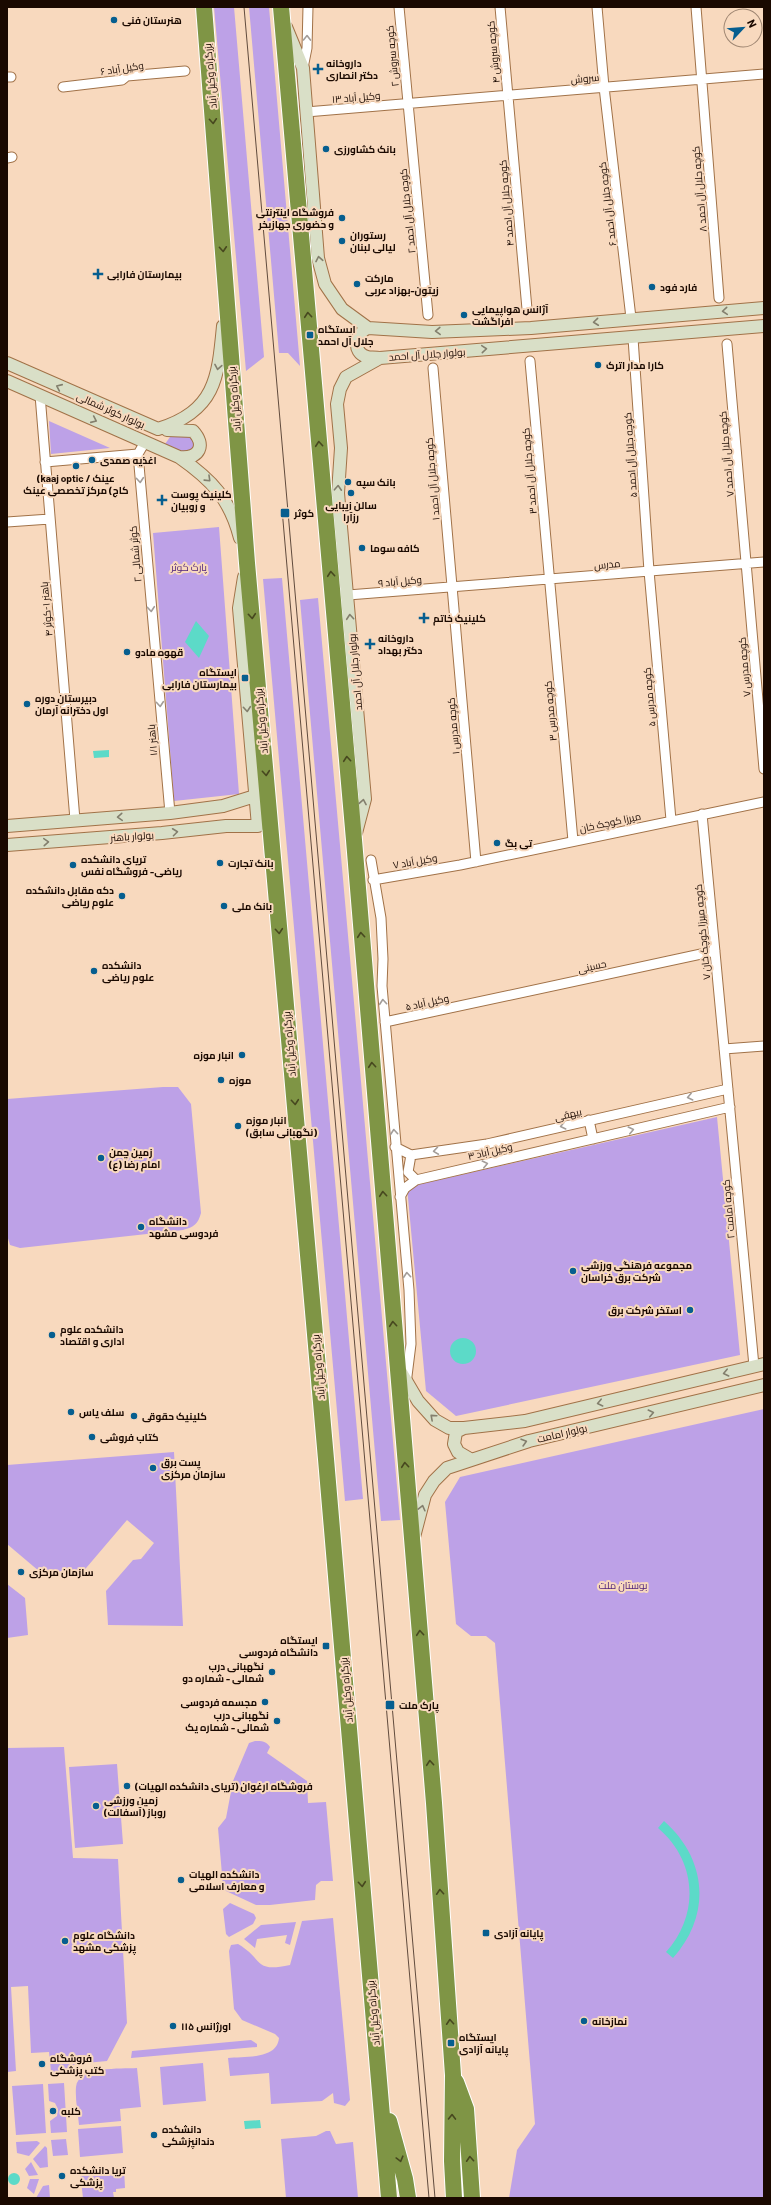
<svg xmlns="http://www.w3.org/2000/svg" width="771" height="2205" viewBox="0 0 771 2205" font-family="Barlow,Cairo,sans-serif">
	<style>
		.green { fill: #bda1e7 }
		.water { fill: #5cdac8 }
		.lines { fill: none; stroke-linecap: round; stroke-linejoin: round }
		.street-casing { stroke: #a17248; stroke-width: 11 }
		.secondary-casing { stroke: #a17248; stroke-width: 14 }
		.highway-casing { stroke: #fff; stroke-width: 18 }
		.street { stroke: #fff; stroke-width: 9 }
		.secondary { stroke: #d9dfc7; stroke-width: 12 }
		.highway { stroke: #7f9545; stroke-width: 16 }
		.tram { stroke: #614b3d; stroke-width: 1 }
		.oneway { stroke: #a39d99 }
		.oneway2 { stroke: #47481f }
		.oneway3 { stroke: #837f6d }
		.poi-dot { fill: #065e8f; stroke: #f8d9be; stroke-width: 1.5 }
		.labels { text-anchor: middle; stroke-width: 4; stroke-linejoin: round; paint-order: stroke }
		.poi-label { font-size: 10px; font-weight: bold; fill: #1a0900; stroke: #f8d9be; text-anchor: start }
		.street-label { font-size: 10px; fill: #1a0900; stroke: #f8d9be }
		.park-label { font-size: 10px; fill: #4c1f79; stroke: #f8d9be }
	</style>
	<rect width="100%" height="100%" fill="#f8d9be"/>
	<path class="green" d="M214 7H234L264 357 246 371Z
		M249 7H269L300 366 288 353H279Z
		M49 421 110 448 51 454Z
		M176 435H191L197 443 189 454 165 444 170 437Z
		M219 527 239 794 174 801 153 533Z
		M282 578 363 1499 345 1501 263 579Z
		M318 598 400 1520 381 1521 300 600Z
		M163 1087H178L191 1104 201 1213C198 1224 194 1227 183 1230L20 1248 10 1245 7 1235V1099Z
		M717 1117 740 1355 456 1416 426 1391 407 1187Z
		M764 1409V2198H509L517 2150 535 2124 495 1643 486 1636H471L456 1624 445 1502 460 1477Z
		M174 1452 183 1626 108 1625 106 1591 133 1560 141 1559 154 1543 127 1520 81 1574 46 1577 7 1544V1465Z
		M7 1584 25 1598 28 1635 7 1638Z
		M255 1741C262 1741 266 1741 270 1747L267 1753 307 1781 308 1803 326 1802 333 1881H321L316 1885 315 1900 270 1905H256L226 1891 223 1886 218 1828 226 1818 233 1781 249 1743Z
		M64 1747 73 1858 118 1859 127 2023 107 2061 75 2064 65 2072H51L49 2052 31 2053 28 1986 11 1987 16 2071 7 2072V1748Z
		M117 1764 123 1844 75 1848 69 1767Z
		M230 1903 254 1914 256 1918 253 1924 229 1937 226 1934 223 1909Z
		M333 1918 350 2100 345 2106 334 2103 333 2093 322 2101 271 2104 269 2073 230 2076 228 2058C244 2056 277 2060 279 2038L275 2034 242 2020 234 2009 229 1951 231 1945 238 1944C264 1959 253 1973 290 1965L302 1921Z
		M296 1922 290 1945 285 1943 287 1935 257 1939 255 1948 244 1939 261 1925Z
		M251 2040 257 2044V2047L131 2058 132 2051Z
		M203 2063 206 2101 163 2105 160 2067Z
		M137 2068 141 2107 120 2109 121 2121 79 2125C78 2113 75 2099 76 2087 78 2066 121 2069 137 2068Z
		M64 2083 67 2132 51 2133 50 2121 57 2116 58 2109 55 2103 49 2101 48 2084Z
		M43 2084 46 2133 16 2135 12 2086Z
		M121 2126 123 2153 80 2157 78 2129Z
		M326 2131H330L336 2144 353 2142 358 2198H286L281 2139 316 2136Z
		M66 2139 68 2155 53 2156 51 2140Z
		M37 2141 40 2143 29 2156 17 2153 16 2142Z
		M45 2146 47 2148 48 2167 40 2168 33 2159Z
		M31 2162 38 2175 29 2176 25 2169Z
		M124 2168 125 2188 116 2189V2192H113L114 2198H83L80 2172Z
		M30 2179H39L34 2194 27 2188Z
		M49 2185 50 2198H36L43 2186Z"/>
	<path class="water" d="M196 621 209 636 199 658 185 642Z
		M109 750V757L94 758 93 751Z
		M450 1351a13 13 0 1 1 26 0a13 13 0 1 1-26 0Z
		M664 1821C707 1859 712 1914 673 1958L666 1952C700 1914 697 1861 658 1828Z
		M260 2120 261 2128 245 2129 244 2121Z
		M8 2179a6 6 0 1 1 12 0a6 6 0 1 1-12 0Z"/>
	<g class="lines">
		<g class="street-casing">
			<path id="street" d="M399 7 428 315
				M500 7 527 309
				M597 7 604 87 631 318
				M696 7 719 298
				M303 68 307 48 308 7
				M7 77H11
				M63 87 122 80 127 76 185 71
				M306 112 764 74
				M7 158 12 157
				M633 338 649 571 671 820
				M727 344 764 769
				M530 361 573 841
				M433 368 476 862
				M40 395 75 820
				M145 442 138 454 170 813
				M45 462 138 454
				M7 522 50 519
				M348 595 764 562
				M702 814 754 1366
				M371 860 381 918 383 959 382 986 409 1290 411 1344 406 1384
				M373 880 460 865 764 802
				M385 1022 715 951
				M724 1049 764 1046
				M589 1120 593 1139
				M395 1147 411 1155 487 1144 728 1089
				M411 1155 408 1172 416 1180
				M400 1197 405 1188 416 1180 730 1107"/>
		</g>
		<g class="secondary-casing">
			<path id="secondary" d="M286 27 303 68 318 258 325 284 342 309 368 328 432 332 531 328 764 308
				M368 328C356 333 351 352 367 357 370 358 375 357 380 358
				M7 363 158 429C215 411 218 379 223 326
				M7 381 179 457C212 480 230 499 240 538
				M167 430 193 431C206 445 200 459 179 457
				M7 826 170 813 223 806 255 796
				M356 833 365 799 338 493 341 448 337 404 340 389 346 377 380 358 764 326
				M7 845 162 833 226 826H258L239 608 244 577
				M401 1372 418 1401 435 1420 449 1428H464L525 1421 764 1364
				M464 1428 456 1432 454 1444 458 1452 470 1459
				M414 1537 425 1495 434 1481 447 1468 529 1441 764 1385"/>
		</g>
		<g class="highway-casing">
			<path id="highway" d="M204 7 247 563 326 1459 389 2198
				M281 7 354 840 434 1803 453 2075 452 2161 454 2198
				M456 2082 466 2109 472 2198
				M389 2121 405 2179 408 2198"/>
		</g>
		<use href="#street" class="street"/>
		<use href="#secondary" class="secondary"/>
		<use href="#highway" class="highway"/>
		<path class="tram" d="M244 7 435 2198
			M282 509 429 2198"/>
	</g>
	<defs><path id="oneway-chevron" d="M-2-3.5L2.5 0L-2 3.5" fill="none" stroke-width="1.6" stroke-linecap="round" stroke-linejoin="round"/></defs>
	<g class="oneway">
		<use href="#oneway-chevron" transform="translate(307 38) rotate(-89)"/>
		<use href="#oneway-chevron" transform="translate(140 480) rotate(85)"/>
		<use href="#oneway-chevron" transform="translate(151 609) rotate(85)"/>
		<use href="#oneway-chevron" transform="translate(160 704) rotate(85)"/>
		<use href="#oneway-chevron" transform="translate(383 1002) rotate(-95)"/>
		<use href="#oneway-chevron" transform="translate(690 1097) rotate(167)"/>
		<use href="#oneway-chevron" transform="translate(563 1126) rotate(167)"/>
		<use href="#oneway-chevron" transform="translate(631 1130) rotate(-13)"/>
		<use href="#oneway-chevron" transform="translate(394 1132) rotate(-95)"/>
		<use href="#oneway-chevron" transform="translate(436 1151) rotate(172)"/>
		<use href="#oneway-chevron" transform="translate(485 1164) rotate(-13)"/>
		<use href="#oneway-chevron" transform="translate(407 1275) rotate(-95)"/>
	</g>
	<g class="oneway2">
		<use href="#oneway-chevron" transform="translate(213 121) rotate(86)"/>
		<use href="#oneway-chevron" transform="translate(223 249) rotate(86)"/>
		<use href="#oneway-chevron" transform="translate(308 315) rotate(-95)"/>
		<use href="#oneway-chevron" transform="translate(319 444) rotate(-95)"/>
		<use href="#oneway-chevron" transform="translate(331 574) rotate(-95)"/>
		<use href="#oneway-chevron" transform="translate(252 616) rotate(85)"/>
		<use href="#oneway-chevron" transform="translate(347 759) rotate(-95)"/>
		<use href="#oneway-chevron" transform="translate(266 773) rotate(85)"/>
		<use href="#oneway-chevron" transform="translate(279 931) rotate(85)"/>
		<use href="#oneway-chevron" transform="translate(361 935) rotate(-95)"/>
		<use href="#oneway-chevron" transform="translate(372 1065) rotate(-95)"/>
		<use href="#oneway-chevron" transform="translate(295 1102) rotate(85)"/>
		<use href="#oneway-chevron" transform="translate(383 1194) rotate(-95)"/>
		<use href="#oneway-chevron" transform="translate(393 1324) rotate(-95)"/>
		<use href="#oneway-chevron" transform="translate(405 1465) rotate(-95)"/>
		<use href="#oneway-chevron" transform="translate(420 1633) rotate(-95)"/>
		<use href="#oneway-chevron" transform="translate(430 1763) rotate(-95)"/>
		<use href="#oneway-chevron" transform="translate(362 1884) rotate(85)"/>
		<use href="#oneway-chevron" transform="translate(440 1892) rotate(-94)"/>
		<use href="#oneway-chevron" transform="translate(450 2022) rotate(-94)"/>
		<use href="#oneway-chevron" transform="translate(452 2117) rotate(-89)"/>
		<use href="#oneway-chevron" transform="translate(400 2159) rotate(75)"/>
		<use href="#oneway-chevron" transform="translate(470 2159) rotate(-94)"/>
	</g>
	<g class="oneway3">
		<use href="#oneway-chevron" transform="translate(319 259) rotate(-101)"/>
		<use href="#oneway-chevron" transform="translate(725 311) rotate(175)"/>
		<use href="#oneway-chevron" transform="translate(596 322) rotate(174)"/>
		<use href="#oneway-chevron" transform="translate(438 331) rotate(178)"/>
		<use href="#oneway-chevron" transform="translate(484 349) rotate(-5)"/>
		<use href="#oneway-chevron" transform="translate(218 367) rotate(100)"/>
		<use href="#oneway-chevron" transform="translate(59 387) rotate(-156)"/>
		<use href="#oneway-chevron" transform="translate(94 420) rotate(24)"/>
		<use href="#oneway-chevron" transform="translate(208 479) rotate(44)"/>
		<use href="#oneway-chevron" transform="translate(338 488) rotate(-87)"/>
		<use href="#oneway-chevron" transform="translate(350 617) rotate(-95)"/>
		<use href="#oneway-chevron" transform="translate(247 709) rotate(85)"/>
		<use href="#oneway-chevron" transform="translate(363 802) rotate(-80)"/>
		<use href="#oneway-chevron" transform="translate(120 817) rotate(176)"/>
		<use href="#oneway-chevron" transform="translate(175 832) rotate(-7)"/>
		<use href="#oneway-chevron" transform="translate(46 842) rotate(-4)"/>
		<use href="#oneway-chevron" transform="translate(726 1373) rotate(167)"/>
		<use href="#oneway-chevron" transform="translate(600 1403) rotate(167)"/>
		<use href="#oneway-chevron" transform="translate(651 1413) rotate(-13)"/>
		<use href="#oneway-chevron" transform="translate(433 1417) rotate(-138)"/>
		<use href="#oneway-chevron" transform="translate(524 1442) rotate(-16)"/>
		<use href="#oneway-chevron" transform="translate(422 1508) rotate(-76)"/>
	</g>
	<g class="poi-dot">
		<circle cx="114" cy="20" r="4"/>
		<path d="M316 63h4v4h4v4h-4v4h-4v-4h-4v-4h4z"/>
		<circle cx="326" cy="149" r="4"/>
		<circle cx="342" cy="218" r="4"/>
		<circle cx="342" cy="241" r="4"/>
		<path d="M96 268h4v4h4v4h-4v4h-4v-4h-4v-4h4z"/>
		<circle cx="357" cy="284" r="4"/>
		<circle cx="652" cy="287" r="4"/>
		<circle cx="464" cy="315" r="4"/>
		<rect x="306" y="331" width="8" height="8" rx="2"/>
		<circle cx="598" cy="365" r="4"/>
		<circle cx="92" cy="460" r="4"/>
		<circle cx="76" cy="466" r="4"/>
		<circle cx="348" cy="482" r="4"/>
		<circle cx="351" cy="493" r="4"/>
		<path d="M160 494h4v4h4v4h-4v4h-4v-4h-4v-4h4z"/>
		<rect x="280" y="508" width="10" height="10" rx="2"/>
		<circle cx="362" cy="548" r="4"/>
		<path d="M422 612h4v4h4v4h-4v4h-4v-4h-4v-4h4z"/>
		<path d="M368 638h4v4h4v4h-4v4h-4v-4h-4v-4h4z"/>
		<circle cx="127" cy="652" r="4"/>
		<rect x="241" y="674" width="8" height="8" rx="2"/>
		<circle cx="27" cy="704" r="4"/>
		<circle cx="497" cy="843" r="4"/>
		<circle cx="220" cy="863" r="4"/>
		<circle cx="73" cy="865" r="4"/>
		<circle cx="122" cy="896" r="4"/>
		<circle cx="224" cy="906" r="4"/>
		<circle cx="94" cy="971" r="4"/>
		<circle cx="242" cy="1055" r="4"/>
		<circle cx="221" cy="1080" r="4"/>
		<circle cx="238" cy="1126" r="4"/>
		<circle cx="101" cy="1158" r="4"/>
		<circle cx="141" cy="1227" r="4"/>
		<circle cx="573" cy="1271" r="4"/>
		<circle cx="690" cy="1310" r="4"/>
		<circle cx="52" cy="1335" r="4"/>
		<circle cx="71" cy="1412" r="4"/>
		<circle cx="134" cy="1416" r="4"/>
		<circle cx="92" cy="1437" r="4"/>
		<circle cx="153" cy="1468" r="4"/>
		<circle cx="21" cy="1572" r="4"/>
		<rect x="322" y="1642" width="8" height="8" rx="2"/>
		<circle cx="272" cy="1672" r="4"/>
		<circle cx="265" cy="1702" r="4"/>
		<rect x="385" y="1700" width="10" height="10" rx="2"/>
		<circle cx="277" cy="1721" r="4"/>
		<circle cx="127" cy="1786" r="4"/>
		<circle cx="96" cy="1806" r="4"/>
		<circle cx="181" cy="1880" r="4"/>
		<rect x="482" y="1929" width="8" height="8" rx="2"/>
		<circle cx="65" cy="1941" r="4"/>
		<circle cx="584" cy="2021" r="4"/>
		<circle cx="173" cy="2026" r="4"/>
		<rect x="447" y="2039" width="8" height="8" rx="2"/>
		<circle cx="42" cy="2064" r="4"/>
		<circle cx="53" cy="2111" r="4"/>
		<circle cx="154" cy="2135" r="4"/>
		<circle cx="62" cy="2176" r="4"/>
	</g>
	<g class="labels">
		<g class="poi-label">
			<text x="122" y="24">هنرستان فنی</text>
			<text x="326" y="67">داروخانه<tspan x="326" dy="12">دکتر انصاری</tspan></text>
			<text x="334" y="153">بانک کشاورزی</text>
			<text x="334" y="216" text-anchor="end">فروشگاه اینترنتی<tspan x="334" dy="12">و حضوری جهازبخر</tspan></text>
			<text x="350" y="239">رستوران<tspan x="350" dy="12">لیالی لبنان</tspan></text>
			<text x="107" y="278">بیمارستان فارابی</text>
			<text x="365" y="282">مارکت<tspan x="365" dy="12">زیتون-بهزاد عربی</tspan></text>
			<text x="660" y="291">فارد فود</text>
			<text x="472" y="313">آژانس هواپیمایی<tspan x="472" dy="12">افراگشت</tspan></text>
			<text x="318" y="333">ایستگاه<tspan x="318" dy="12">جلال آل احمد</tspan></text>
			<text x="606" y="369">کارا مدار اترک</text>
			<text x="100" y="464">اغذیه صمدی</text>
			<text x="76" y="482" text-anchor="middle">(kaaj optic / عینک<tspan x="76" dy="12">کاج) مرکز تخصصی عینک</tspan></text>
			<text x="356" y="486">بانک سپه</text>
			<text x="171" y="498">کلینیک پوست<tspan x="171" dy="12">و روبیان</tspan></text>
			<text x="351" y="509" text-anchor="middle">سالن زیبایی<tspan x="351" dy="12">رزآرا</tspan></text>
			<text x="294" y="517">کوثر</text>
			<text x="370" y="552">کافه سوما</text>
			<text x="433" y="622">کلینیک خاتم</text>
			<text x="378" y="642">داروخانه<tspan x="378" dy="12">دکتر بهداد</tspan></text>
			<text x="135" y="656">قهوه مادو</text>
			<text x="237" y="676" text-anchor="end">ایستگاه<tspan x="237" dy="12">بیمارستان فارابی</tspan></text>
			<text x="35" y="702">دبیرستان دوره<tspan x="35" dy="12">اول دخترانه آرمان</tspan></text>
			<text x="505" y="847">تی بگ</text>
			<text x="81" y="863">تریای دانشکده<tspan x="81" dy="12">ریاضی- فروشگاه نفس</tspan></text>
			<text x="228" y="867">بانک تجارت</text>
			<text x="114" y="894" text-anchor="end">دکه مقابل دانشکده<tspan x="114" dy="12">علوم ریاضی</tspan></text>
			<text x="232" y="910">بانک ملی</text>
			<text x="102" y="969">دانشکده<tspan x="102" dy="12">علوم ریاضی</tspan></text>
			<text x="234" y="1059" text-anchor="end">انبار موزه</text>
			<text x="229" y="1084">موزه</text>
			<text x="246" y="1124">انبار موزه<tspan x="246" dy="12">(نگهبانی سابق)</tspan></text>
			<text x="109" y="1156">زمین چمن<tspan x="109" dy="12">امام رضا (ع)</tspan></text>
			<text x="149" y="1225">دانشگاه<tspan x="149" dy="12">فردوسی مشهد</tspan></text>
			<text x="581" y="1269">مجموعه فرهنگی ورزشی<tspan x="581" dy="12">شرکت برق خراسان</tspan></text>
			<text x="682" y="1314" text-anchor="end">استخر شرکت برق</text>
			<text x="60" y="1333">دانشکده علوم<tspan x="60" dy="12">اداری و اقتصاد</tspan></text>
			<text x="79" y="1416">سلف یاس</text>
			<text x="142" y="1420">کلینیک حقوقی</text>
			<text x="100" y="1441">کتاب فروشی</text>
			<text x="161" y="1466">پست برق<tspan x="161" dy="12">سازمان مرکزی</tspan></text>
			<text x="29" y="1576">سازمان مرکزی</text>
			<text x="318" y="1644" text-anchor="end">ایستگاه<tspan x="318" dy="12">دانشگاه فردوسی</tspan></text>
			<text x="264" y="1670" text-anchor="end">نگهبانی درب<tspan x="264" dy="12">شمالی - شماره دو</tspan></text>
			<text x="257" y="1706" text-anchor="end">مجسمه فردوسی</text>
			<text x="399" y="1709">پارک ملت</text>
			<text x="269" y="1719" text-anchor="end">نگهبانی درب<tspan x="269" dy="12">شمالی - شماره یک</tspan></text>
			<text x="135" y="1790">فروشگاه ارغوان (تریای دانشکده الهیات)</text>
			<text x="104" y="1804">زمین ورزشی<tspan x="104" dy="12">روباز (آسفالت)</tspan></text>
			<text x="189" y="1878">دانشکده الهیات<tspan x="189" dy="12">و معارف اسلامی</tspan></text>
			<text x="494" y="1937">پایانه آزادی</text>
			<text x="73" y="1939">دانشگاه علوم<tspan x="73" dy="12">پزشکی مشهد</tspan></text>
			<text x="592" y="2025">نمازخانه</text>
			<text x="181" y="2030">اورژانس ۱۱۵</text>
			<text x="459" y="2041">ایستگاه<tspan x="459" dy="12">پایانه آزادی</tspan></text>
			<text x="50" y="2062">فروشگاه<tspan x="50" dy="12">کتب پزشکی</tspan></text>
			<text x="61" y="2115">کلبه</text>
			<text x="162" y="2133">دانشکده<tspan x="162" dy="12">دندانپزشکی</tspan></text>
			<text x="70" y="2174">تریا دانشکده<tspan x="70" dy="12">پزشکی</tspan></text>
		</g>
		<g class="street-label">
			<text transform="translate(493 52) rotate(-95)" y="4">کوچه سروش ۴</text>
			<text transform="translate(392 56) rotate(-95)" y="4">کوچه سروش ۲</text>
			<text transform="translate(122 68) rotate(-9)" y="4">۶ وکیل آباد</text>
			<text transform="translate(210 76) rotate(-95)" y="4">بزرگراه وکیل آباد</text>
			<text transform="translate(585 78) rotate(-5)" y="4">سروش</text>
			<text transform="translate(356 97) rotate(-5)" y="4">۱۳ وکیل آباد</text>
			<text transform="translate(699 189) rotate(-95)" y="4">کوچه جلال آل احمد ۸</text>
			<text transform="translate(506 203) rotate(-95)" y="4">کوچه جلال آل احمد ۴</text>
			<text transform="translate(607 204) rotate(-97)" y="4">کوچه جلال آل احمد ۶</text>
			<text transform="translate(407 211) rotate(-96)" y="4">کوچه جلال آل احمد ۲</text>
			<text transform="translate(427 354) rotate(-4)" y="4">بولوار جلال آل احمد</text>
			<text transform="translate(234 399) rotate(-95)" y="4">بزرگراه وکیل آباد</text>
			<text transform="translate(111 410) rotate(24)" y="4">بولوار کوثر شمالی</text>
			<text transform="translate(726 454) rotate(-95)" y="4">کوچه جلال آل احمد ۷</text>
			<text transform="translate(630 455) rotate(-94)" y="4">کوچه جلال آل احمد ۵</text>
			<text transform="translate(529 471) rotate(-95)" y="4">کوچه جلال آل احمد ۳</text>
			<text transform="translate(432 479) rotate(-95)" y="4">کوچه جلال آل احمد ۱</text>
			<text transform="translate(135 554) rotate(-95)" y="4">کوثر شمالی ۲</text>
			<text transform="translate(607 564) rotate(-5)" y="4">مدرس</text>
			<text transform="translate(400 581) rotate(-5)" y="4">۹ وکیل آباد</text>
			<text transform="translate(46 609) rotate(-95)" y="4">باهنر ۱-کوثر ۴</text>
			<text transform="translate(744 667) rotate(-95)" y="4">کوچه مدرس ۷</text>
			<text transform="translate(355 672) rotate(-95)" y="4">بولوار جلال آل احمد</text>
			<text transform="translate(649 697) rotate(-95)" y="4">کوچه مدرس ۵</text>
			<text transform="translate(550 711) rotate(-95)" y="4">کوچه مدرس ۳</text>
			<text transform="translate(261 721) rotate(-95)" y="4">بزرگراه وکیل آباد</text>
			<text transform="translate(453 726) rotate(-95)" y="4">کوچه مدرس ۱</text>
			<text transform="translate(152 740) rotate(-95)" y="4">باهنر ۱/۱</text>
			<text transform="translate(610 822) rotate(-12)" y="4">میرزا کوچک خان</text>
			<text transform="translate(132 836) rotate(-4)" y="4">بولوار باهنر</text>
			<text transform="translate(415 861) rotate(-10)" y="4">۷ وکیل آباد</text>
			<text transform="translate(702 932) rotate(-95)" y="4">کوچه میرزا کوچک خان ۷</text>
			<text transform="translate(592 966) rotate(-12)" y="4">حسینی</text>
			<text transform="translate(427 1002) rotate(-12)" y="4">وکیل آباد ۵</text>
			<text transform="translate(289 1044) rotate(-95)" y="4">بزرگراه وکیل آباد</text>
			<text transform="translate(568 1114) rotate(-13)" y="4">بیهقی</text>
			<text transform="translate(490 1151) rotate(-13)" y="4">۳ وکیل آباد</text>
			<text transform="translate(728 1209) rotate(-95)" y="4">کوچه امامت ۲</text>
			<text transform="translate(318 1367) rotate(-95)" y="4">بزرگراه وکیل آباد</text>
			<text transform="translate(562 1433) rotate(-13)" y="4">بولوار امامت</text>
			<text transform="translate(346 1690) rotate(-95)" y="4">بزرگراه وکیل آباد</text>
			<text transform="translate(373 2013) rotate(-95)" y="4">بزرگراه وکیل آباد</text>
		</g>
		<g class="park-label">
			<text x="189" y="571">پارک کوثر</text>
			<text x="623" y="1589">بوستان ملت</text>
		</g>
	</g>
	<rect width="771" height="2205" fill="none" stroke="#1a0900" stroke-width="16"/>
	<g transform="translate(743 28) rotate(64)"><circle r="19" fill="#f8d9be" stroke="#9f8672"/>
	<path d="M0-3L7 15L0 10L-7 15Z" fill="#065e8f"/>
	<text y="-6" font-size="11" font-weight="bold" text-anchor="middle" fill="#1a0900">N</text>
	</g>
</svg>
